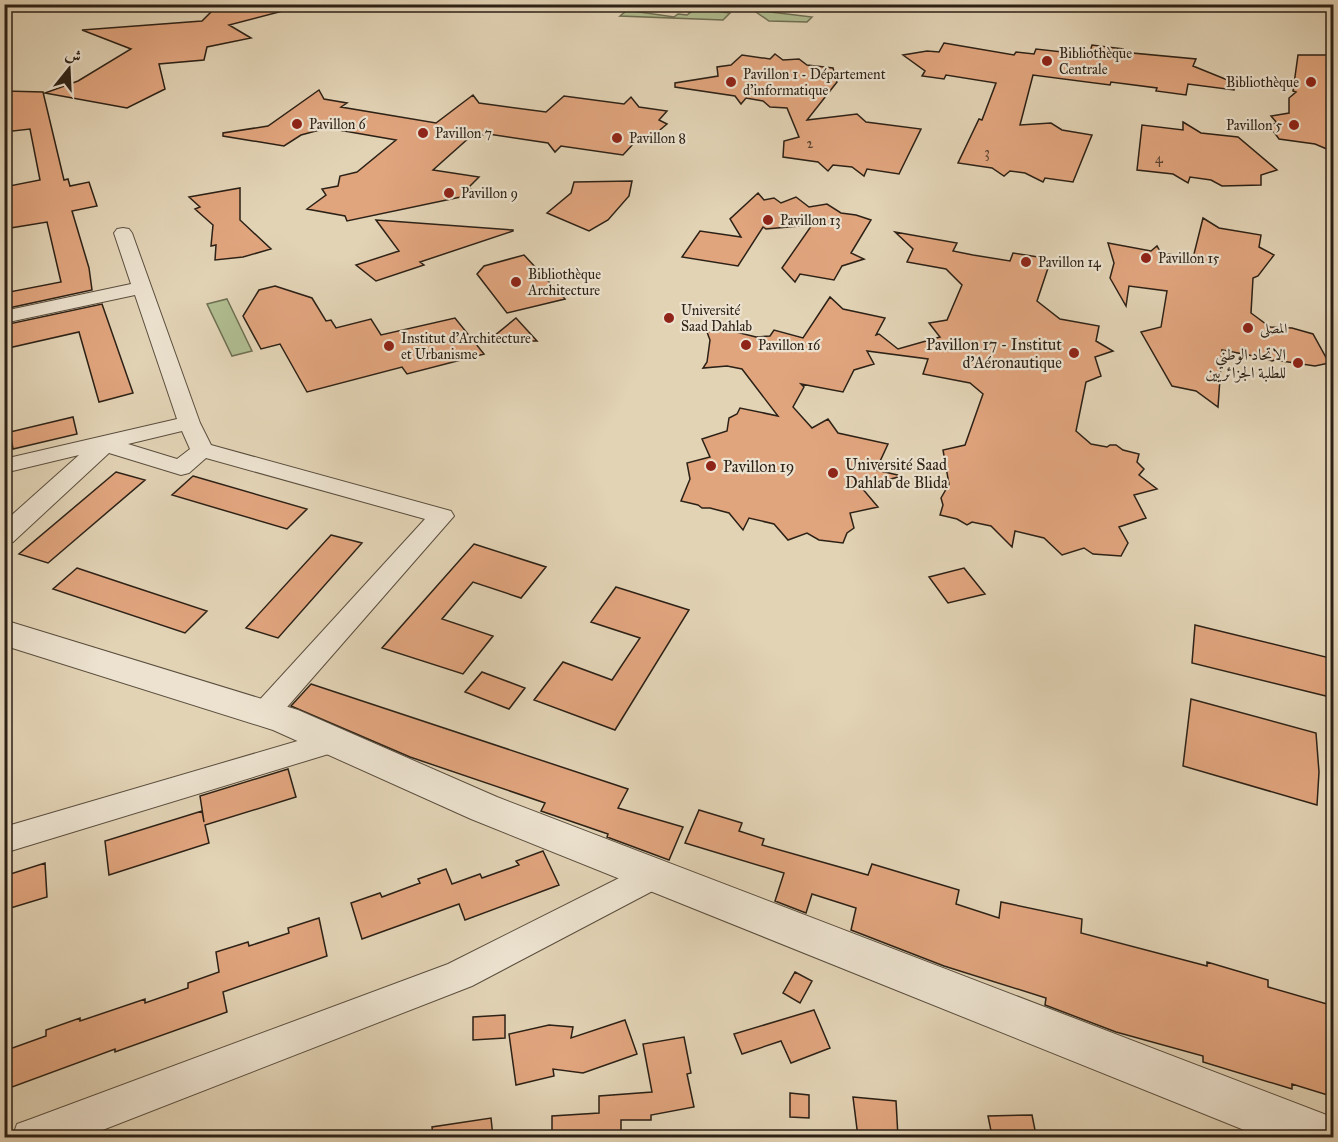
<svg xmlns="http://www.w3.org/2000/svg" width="1338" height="1142" viewBox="0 0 1338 1142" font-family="'IM FELL Great Primer',Amiri,serif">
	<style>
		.green { fill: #b0bd90; stroke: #6e6f53; stroke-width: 1.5 }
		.building { fill: #e1a57e; stroke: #2c2116; stroke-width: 1.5 }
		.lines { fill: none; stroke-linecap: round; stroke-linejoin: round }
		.minor-casing { stroke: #5a4e3e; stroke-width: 2 }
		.tertiary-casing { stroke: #5a4e3e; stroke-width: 2 }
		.minor { fill: #ece2cf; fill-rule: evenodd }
		.tertiary { fill: #ece2cf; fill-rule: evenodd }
		.poi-dot { fill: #8f2418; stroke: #ece2cf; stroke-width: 2 }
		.labels { text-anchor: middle; stroke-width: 4.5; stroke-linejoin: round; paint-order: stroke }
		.far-poi-label { font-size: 14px; fill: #2c2116; stroke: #ece2cf; text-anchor: start }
		.number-label { font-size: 14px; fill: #594230 }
		.poi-label { font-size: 16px; fill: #2c2116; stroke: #ece2cf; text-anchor: end }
	</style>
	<rect width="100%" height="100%" fill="#e2d3b5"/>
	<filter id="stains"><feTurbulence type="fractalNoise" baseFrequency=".00333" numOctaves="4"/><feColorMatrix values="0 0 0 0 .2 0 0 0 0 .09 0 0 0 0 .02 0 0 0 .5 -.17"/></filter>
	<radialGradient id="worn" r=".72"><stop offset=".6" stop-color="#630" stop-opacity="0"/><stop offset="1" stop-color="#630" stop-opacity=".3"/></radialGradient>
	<path class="green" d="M631 7 634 8 632 11 674 17 678 14 687 15 691 12 681 10 685 7 730 13 723 20 620 16Z
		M753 10 812 17 807 22 769 21Z
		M227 299 252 351 232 356 207 304Z"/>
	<path class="building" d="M219 4H282L283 11 229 25 251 38 207 47 204 60 159 64 165 89 127 108 45 93 78 81 131 49 82 30 202 21Z
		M944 43 1014 55 1016 52 1034 54 1036 49 1089 55 1092 45 1123 49 1122 52 1196 59 1193 66 1235 83 1234 90 1188 84 1186 95 1156 91 1157 88 1111 82 1110 85 1033 75 1020 125 1051 123 1062 130 1092 135 1073 182 1045 178 1043 182 1025 173 1010 171 1004 176 992 168 958 163 979 119 982 120 996 83 946 75 944 79 922 76 925 71 903 55 927 51 939 52Z
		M775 54 783 60 799 59 807 65 833 68 837 82 807 120 857 114 866 122 921 129 899 174 867 169 864 176 852 167 833 165 828 171 818 162 783 157 784 141 799 137 787 108 770 107 763 101 746 98 741 104 735 96 675 87V83L718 76 717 67 731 65 742 55 770 59Z
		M1298 55H1334V152L1315 144 1279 139 1269 125 1277 123 1271 116 1289 113V98L1296 92 1293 91Z
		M319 90 324 99 347 103 341 107 436 123 473 95 479 103 546 112 564 96 624 104 631 97 639 107 667 111 659 120 667 124 648 140 635 142 623 155 561 146 555 152 548 143 488 134 470 137 433 170 479 177 469 187 475 194 347 221 345 216 307 209 326 195 322 189 338 186 340 176 357 172 396 140 327 128 301 135 284 146 223 136V133L268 126Z
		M4 91 43 92 64 180 68 179 70 186 89 182 97 206 72 211 89 268 92 290 4 309V293L61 282 47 222 4 229V187L40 180 30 129 4 132Z
		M1183 122 1201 133 1238 137 1277 170 1261 175V185L1222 186 1211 180 1190 177 1188 183 1173 174 1137 170 1142 125 1183 130Z
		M632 181 629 196 608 220 589 231 547 213 571 193 574 182Z
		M240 188V220L271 249 243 257 215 260 216 245 211 246 213 225 195 209 200 207 189 197Z
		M758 193 764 200 774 198 781 203 796 197 809 207 827 204 841 213 856 215 871 220 851 253 864 259 842 266 834 280 800 274 795 282 782 268 812 225 766 229 763 227 738 266 682 257 700 231 741 237 730 219Z
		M1203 218 1219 228 1261 235 1259 247 1274 255 1258 276 1253 278 1251 313 1270 327 1292 328 1313 334 1329 363 1315 366 1275 360 1272 361 1264 358 1222 350 1218 407 1196 391 1172 386 1141 332 1161 327 1167 291 1129 286 1126 306 1110 278 1114 263 1108 243 1151 251 1157 246 1161 253 1193 258Z
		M376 220 513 230V231L420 262 424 265 376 281 356 265 399 251Z
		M895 232 957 243 953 251 973 255 1010 261 1013 253 1051 259 1037 301 1060 319 1099 326 1096 341 1113 351 1095 357 1101 376 1086 382 1076 431 1091 444 1107 447 1110 445H1116L1123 450 1139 454 1137 462 1144 469 1139 475 1157 489 1134 495 1146 518 1119 527 1128 543 1121 556 1093 554 1084 548 1062 555 1044 538 1015 531 1012 547 991 526 972 522 967 525 957 519 940 515 943 505 941 498 949 484 943 450 965 445 983 394 970 383 923 374 928 359 867 351 874 364 854 370 843 392 801 384 804 387 793 407 812 428 828 419 838 433 888 444 876 470 902 476 861 487 878 507 850 513 854 528 847 533 843 543 819 540 807 533 788 540 774 524 749 518 743 530 729 513 710 508H702L698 505 681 501 690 479 687 463 710 457 702 439 727 431 729 418 737 414 740 408 778 416 742 369 727 366 703 368 707 362 710 340 707 332 724 329 756 337 770 336 774 330 803 338 830 297 843 309 885 318 876 335 879 334 898 349 940 337 929 323 947 320 962 285 946 269 907 262 913 249Z
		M524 255 565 299 507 313 477 274 484 266Z
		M275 286 312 298 326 321 331 320 336 328 371 319 381 335 455 318 484 354 407 374 402 367 307 392 280 344 261 349 243 316 259 290Z
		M102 304 133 393 99 402 79 332 4 349V325Z
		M516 318 537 341H488Z
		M73 417 77 434 13 449 10 432Z
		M116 472 145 480 48 563 19 554Z
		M193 476 307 509 287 529 172 495Z
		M331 535 362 543 278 638 246 628Z
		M474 544 546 567 521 598 473 582 442 619 493 636 463 674 382 648Z
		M77 568 128 585 207 611 185 633 53 589Z
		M964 568 985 594 948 603 929 577Z
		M616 587 689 610 615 730 534 700 563 662 612 680 640 638 591 622Z
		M1195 625 1334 659V698L1192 663Z
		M482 672 525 688 509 709 465 692Z
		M311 684 628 789 618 808 683 827 669 860 607 837 608 834 541 811 545 803 410 757 291 706Z
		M1191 699 1316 733 1319 772 1317 805 1183 766Z
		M288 769 296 797 205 825 209 843 109 875 105 841 202 811 204 822 200 796Z
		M699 810 742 823 739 831 764 839 762 845 868 875 872 864 959 890 956 904 999 918 1001 902 1082 919 1081 933 1207 966V962L1268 980V987L1334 1006V1097L1292 1084V1089L1203 1062V1056L1116 1032 1045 1005 1046 998 944 966 851 930 856 908 812 894 806 913 775 901 784 873 685 843Z
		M543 851 559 885 465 920 459 904 362 939 351 903 380 893 382 897 420 883 418 879 446 869 452 884 480 874 482 878 519 865 516 861Z
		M45 863 47 897 4 910V876Z
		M319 918 327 956 223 992 227 1012 115 1052V1049L4 1090V1051L46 1036V1030L80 1018V1021L145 999V1003L188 988V983L219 972 216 952 248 942 249 946 289 933 288 928Z
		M795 972 812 981 800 1003 783 993Z
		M814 1010 830 1048 791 1063 781 1041 742 1054 734 1034Z
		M505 1015V1038L473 1040V1017Z
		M625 1020 637 1054 583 1073 553 1069 554 1076 516 1085 509 1034 549 1025 573 1027 571 1038Z
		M684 1037 691 1073 687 1074 694 1107 651 1115V1120H621V1137H552V1116L599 1113V1096L652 1092 643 1044Z
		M790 1093 809 1095V1118L790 1117Z
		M853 1097 896 1101 898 1137H858Z
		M1032 1115 1036 1135 992 1136 988 1116Z
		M491 1118 493 1137H433L432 1127Z"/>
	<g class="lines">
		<g class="minor-casing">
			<path id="minor" d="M123 228 129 229 132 233 200 423 211 445 451 511 454 516 274 722 264 725 254 722 250 714 254 706 425 519 206 458 189 473 181 475 109 453 13 542 4 544V522L79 455 4 473V459L177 419 135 295 4 323V311L131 284 114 233 117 229ZM182 431 190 449 177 459 128 444Z
				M335 730 345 733 350 741 345 749 4 853V827Z
				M653 861 664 865 669 875 664 885 472 986 82 1138H12L17 1124 31 1119 448 964Z"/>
		</g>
		<g class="tertiary-casing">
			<path id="tertiary" d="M4 620 298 710 497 797 1324 1114 1334 1118V1138H1264L471 819 273 730 9 647 4 645Z"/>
		</g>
		<use href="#minor" class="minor"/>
		<use href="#tertiary" class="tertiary"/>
	</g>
	<g class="poi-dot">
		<circle cx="1047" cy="61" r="6"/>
		<circle cx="731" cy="82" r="6"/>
		<circle cx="1311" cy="82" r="6"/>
		<circle cx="297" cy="124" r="6"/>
		<circle cx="1294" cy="125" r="6"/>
		<circle cx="423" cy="133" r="6"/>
		<circle cx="617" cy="138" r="6"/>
		<circle cx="449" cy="193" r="6"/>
		<circle cx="768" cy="220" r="6"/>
		<circle cx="1146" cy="258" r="6"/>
		<circle cx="1026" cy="262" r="6"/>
		<circle cx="516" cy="282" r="6"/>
		<circle cx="669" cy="318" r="6"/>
		<circle cx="1248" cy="328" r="6"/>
		<circle cx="746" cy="345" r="6"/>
		<circle cx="389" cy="346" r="6"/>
		<circle cx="1074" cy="353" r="6"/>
		<circle cx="1298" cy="363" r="6"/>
		<circle cx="711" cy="466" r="6"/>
		<circle cx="833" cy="473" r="6"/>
	</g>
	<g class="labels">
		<g class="far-poi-label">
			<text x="1059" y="58">Bibliothèque<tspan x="1059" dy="16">Centrale</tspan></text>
			<text x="743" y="79">Pavillon 1 - Département<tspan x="743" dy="16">d'informatique</tspan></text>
			<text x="1299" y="87" text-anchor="end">Bibliothèque</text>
			<text x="309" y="129">Pavillon 6</text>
			<text x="1282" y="130" text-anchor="end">Pavillon 5</text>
			<text x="435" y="138">Pavillon 7</text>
			<text x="629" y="143">Pavillon 8</text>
			<text x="461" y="198">Pavillon 9</text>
			<text x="780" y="225">Pavillon 13</text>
			<text x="1158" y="263">Pavillon 15</text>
			<text x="1038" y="267">Pavillon 14</text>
			<text x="528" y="279">Bibliothèque<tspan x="528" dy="16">Architecture</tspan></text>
			<text x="681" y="315">Université<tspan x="681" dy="16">Saad Dahlab</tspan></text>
			<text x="1260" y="333">المصلى</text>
			<text x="401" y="343">Institut d'Architecture<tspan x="401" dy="16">et Urbanisme</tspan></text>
			<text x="758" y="350">Pavillon 16</text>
		</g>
		<g class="number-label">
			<text x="810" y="148">2</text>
			<text x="987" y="157">3</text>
			<text x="1159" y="163">4</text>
		</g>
		<g class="poi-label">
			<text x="1062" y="350">Pavillon 17 - Institut<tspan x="1062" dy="18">d'Aéronautique</tspan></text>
			<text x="1286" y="360">الاتحاد الوطني<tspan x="1286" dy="18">للطلبة الجزائريين</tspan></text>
			<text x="845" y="470" text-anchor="start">Université Saad<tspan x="845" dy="18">Dahlab de Blida</tspan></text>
			<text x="723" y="472" text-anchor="start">Pavillon 19</text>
		</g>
	</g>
	<rect width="1338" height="1142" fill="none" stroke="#e2d3b5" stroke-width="24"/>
	<rect x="6" y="6" width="1326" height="1130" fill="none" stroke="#2c2116" stroke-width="3"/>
	<rect x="12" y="12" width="1314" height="1118" fill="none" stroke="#2c2116" stroke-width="1.5"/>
	<g transform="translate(69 69) rotate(18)" stroke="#ece2cf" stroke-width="4.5" paint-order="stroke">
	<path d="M0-4.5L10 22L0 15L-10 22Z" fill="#2c2116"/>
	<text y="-9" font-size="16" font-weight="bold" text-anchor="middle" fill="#2c2116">ش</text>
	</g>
	<rect width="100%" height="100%" filter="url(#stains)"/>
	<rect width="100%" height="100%" fill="url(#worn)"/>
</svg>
